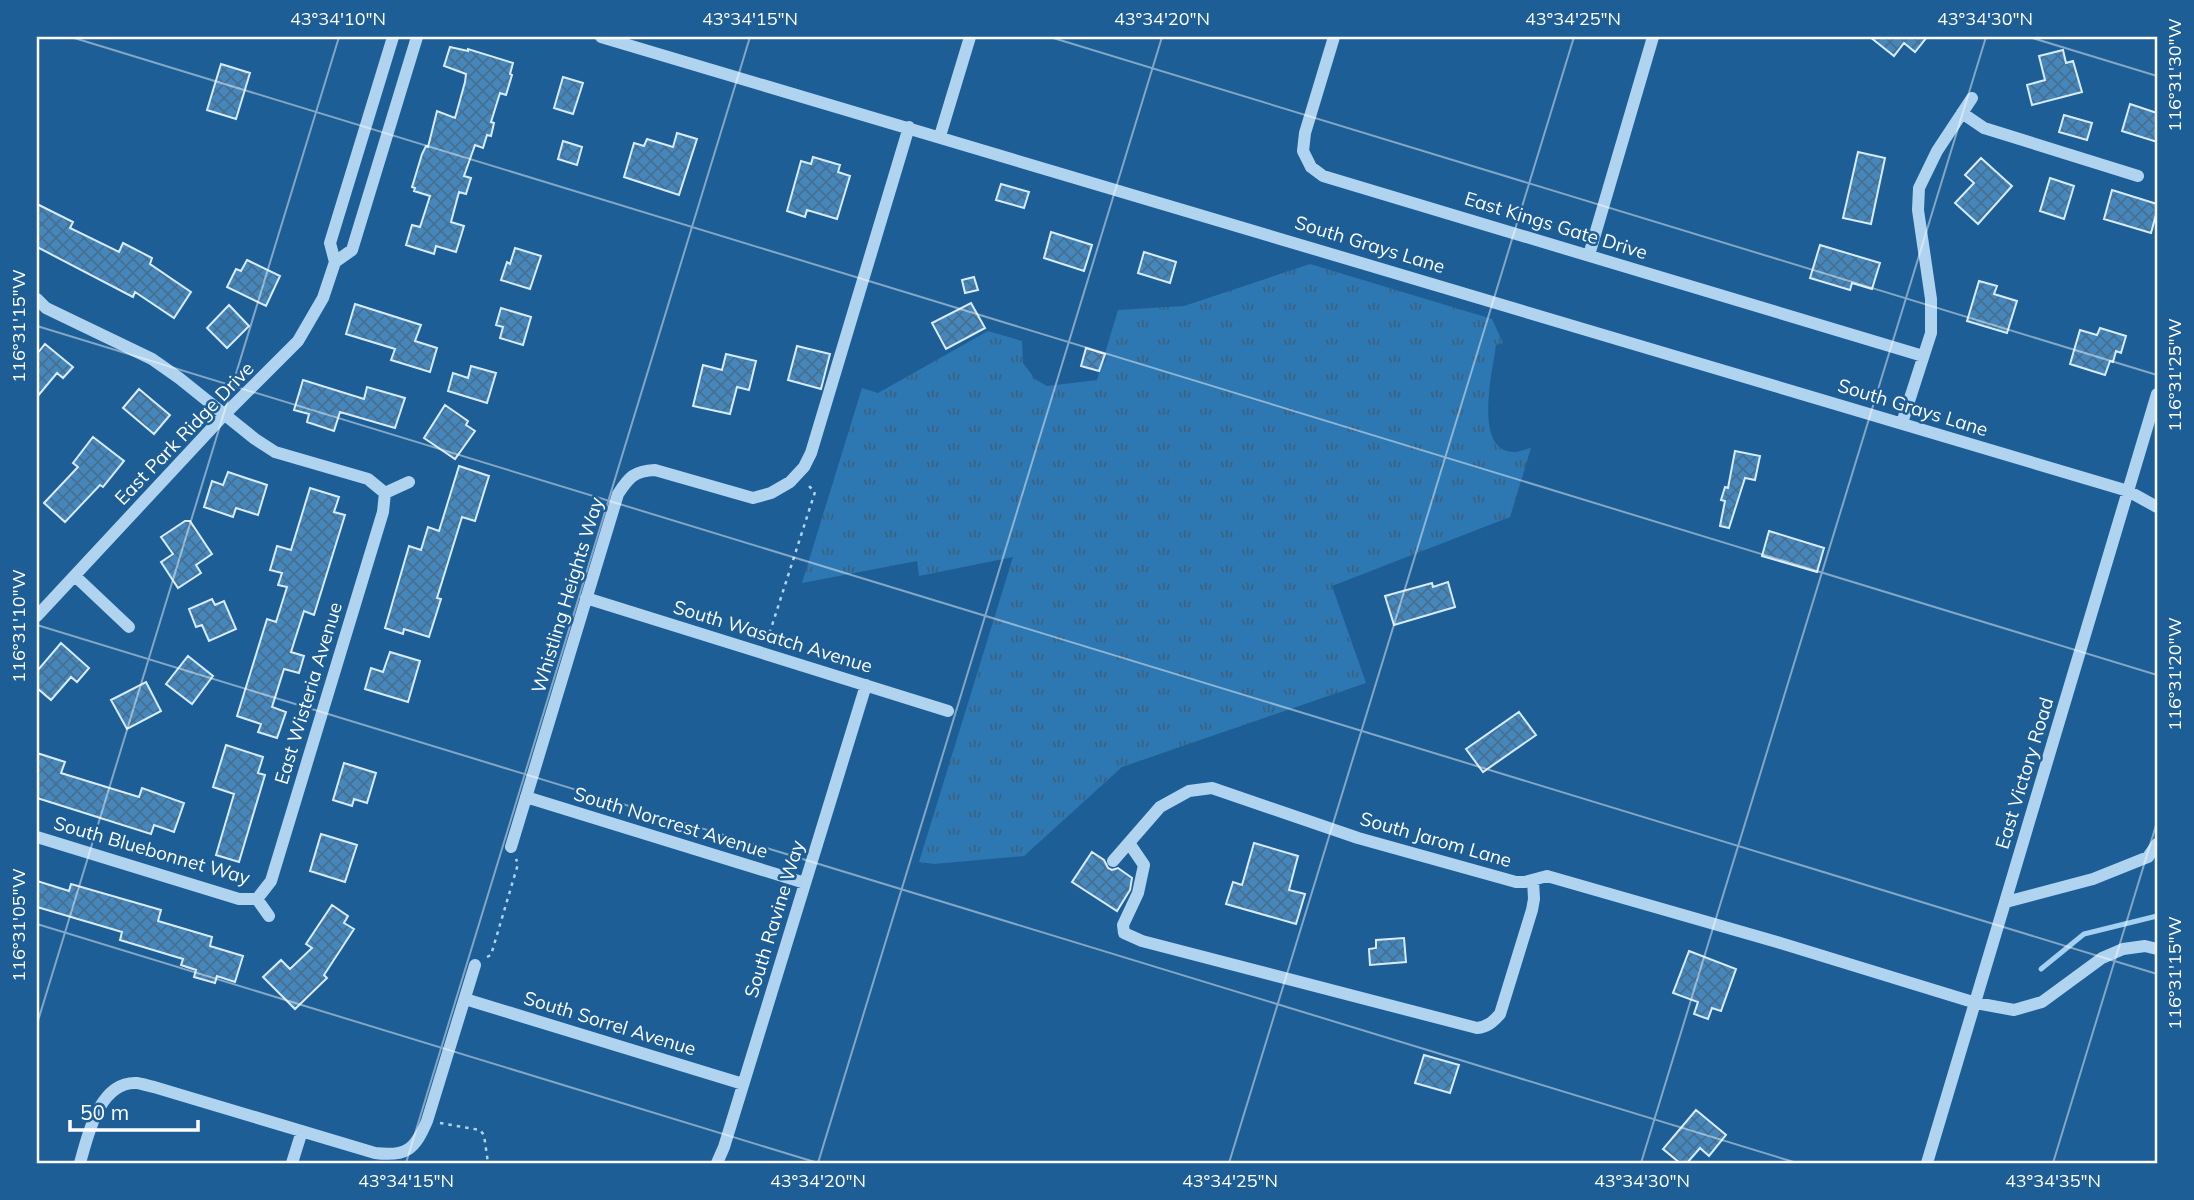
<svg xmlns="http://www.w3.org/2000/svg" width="2194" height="1200" viewBox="0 0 2194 1200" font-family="Mulish,sans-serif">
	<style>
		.grass { fill: url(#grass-tufts) }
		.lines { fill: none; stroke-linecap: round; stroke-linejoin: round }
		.stream { stroke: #a4d0f1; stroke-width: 5 }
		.building { fill: url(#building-cross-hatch); stroke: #d7ebfb; stroke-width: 2 }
		.path { stroke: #b0d3ef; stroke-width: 2.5; stroke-dasharray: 3.5 5; stroke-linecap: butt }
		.minor { stroke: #b0d3ef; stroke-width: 12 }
		.ticks { fill: none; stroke: #fff; stroke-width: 2; stroke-opacity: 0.45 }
		.labels { text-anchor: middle; stroke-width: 5; stroke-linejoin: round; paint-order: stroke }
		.street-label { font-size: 19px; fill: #fff; stroke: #1d5e96 }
		.neatline { fill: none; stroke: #fff; stroke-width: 2.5 }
		.ticks-label { font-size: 18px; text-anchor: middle; fill: #fff }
	</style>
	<defs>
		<pattern id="grass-tufts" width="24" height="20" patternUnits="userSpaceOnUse" patternTransform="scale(1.75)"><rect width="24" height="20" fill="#2d77b2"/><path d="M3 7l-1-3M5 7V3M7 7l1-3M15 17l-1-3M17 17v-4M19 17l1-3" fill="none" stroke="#3c627f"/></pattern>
		<pattern id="building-cross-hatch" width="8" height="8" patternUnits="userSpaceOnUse" patternTransform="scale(1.75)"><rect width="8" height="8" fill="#4587bc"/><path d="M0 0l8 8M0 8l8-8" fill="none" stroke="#486f8f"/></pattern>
	</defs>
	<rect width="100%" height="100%" fill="#1d5e96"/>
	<path class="grass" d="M1310 264 1492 319 1503 343 1496 345C1493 370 1472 453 1515 452 1519 452 1526 449 1531 448L1510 517 1332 586 1366 683 1122 767 1024 856 934 864 919 862 1013 557 919 576 917 561 802 583 862 388 878 393 988 331 1022 341 1023 363 1035 379 1047 386 1097 380 1118 310 1184 306Z"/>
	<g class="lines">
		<path class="stream" d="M2041 969 2084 934 2157 916"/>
	</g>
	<path class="building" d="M1870 37H1927L1915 52 1904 43 1894 56Z
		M450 47 468 51V49L513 63 510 74 512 75 506 95 500 93 491 122 494 123 491 136 487 135 483 148 475 145 464 176 471 178 466 194 459 192 451 222 464 226 456 252 436 246 434 254 406 245 412 225 420 227 430 196 414 191 415 188 412 187 422 154 426 146 428 147 437 111 455 118 465 82 466 74 444 66Z
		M2063 50 2066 63 2073 61 2082 92 2032 105 2027 85 2045 80 2039 56Z
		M221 64 250 73 236 119 207 110Z
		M563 77 583 83 573 114 554 108Z
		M2130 104 2157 113V142L2122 131Z
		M2064 115 2092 123 2087 140 2059 132Z
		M677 133 697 139 679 195 624 177 634 143 644 146 647 139 673 147Z
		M563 141 582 147 577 165 558 159Z
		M1858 152 1885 158 1871 224 1843 218Z
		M813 157 840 165 838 172 850 176 837 219 807 210 805 217 787 211 801 161 811 164Z
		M1981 158 2012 186 1978 224 1955 203 1974 183 1965 175Z
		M2050 178 2074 186 2064 219 2040 211Z
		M1001 184 1029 192 1024 208 996 200Z
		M2112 190 2157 204V211L2151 233 2104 219Z
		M37 204 73 222 70 228 119 252 123 243 152 258 150 264 191 292 174 318 135 292 133 297 37 247Z
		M1051 232 1092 245 1084 271 1044 258Z
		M1820 245 1880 263 1872 289 1852 283 1850 290 1810 278Z
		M515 248 541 256 530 289 501 280 507 262 510 264Z
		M1144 252 1176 262 1170 283 1138 273Z
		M247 260 280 276 266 306 227 287 236 269 241 271Z
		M974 277 978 290 965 293 962 280Z
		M1979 281 1997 286 1994 294 2017 301 2007 333 1967 321Z
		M971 303 985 328 946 349 932 323Z
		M355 304 421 325 415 341 437 348 430 372 391 360 395 349 346 334Z
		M229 305 249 326 227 348 207 328Z
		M501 308 531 317 523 345 500 338 503 327 496 325Z
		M2100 328 2126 336 2121 353 2116 351 2113 362 2110 361 2105 375 2070 364 2080 330 2097 335Z
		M45 344 73 367 63 378 57 373 37 397V354Z
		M797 346 830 354 821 389 788 380Z
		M1086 348 1105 354 1099 371 1081 366Z
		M726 354 756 361 749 390 737 387 730 414 693 406 703 365 722 370Z
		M471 366 496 373 487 403 448 391 453 373 468 378Z
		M303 380 364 399 367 387 405 398 395 428 340 412 334 431 307 422 309 414 294 410Z
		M139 389 170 415 154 434 123 408Z
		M445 405 468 421 466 425 475 431 455 459 424 438Z
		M93 437 124 461 103 487 100 485 65 522 44 503 78 467 73 463Z
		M1735 451 1760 456 1755 480 1745 478 1729 528 1720 526 1725 501 1721 500 1725 487 1728 488Z
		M459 466 489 476 475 521 462 517 437 598 441 599 429 637 404 629 403 634 385 628 409 546 421 550 428 527 439 531Z
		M228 472 267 485 258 515 236 508 233 517 204 507 212 481 223 485Z
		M310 488 339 497 334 512 345 515 314 615 304 611 291 652 304 656 299 673 284 669 272 707 286 712 277 738 258 732 261 724 237 716 267 619 276 622 287 587 278 585 282 573 270 570 277 546 291 550Z
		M185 521H190L212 554 196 565 201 573 178 588 161 562 173 554 161 537Z
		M1769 531 1824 548 1817 572 1762 556Z
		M1448 582 1455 607 1394 625 1385 596 1432 583 1433 587Z
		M212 599 215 605 224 601 236 629 209 641 202 625 196 627 189 609Z
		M61 643 89 668 77 682 71 677 51 700 37 688V671Z
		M390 652 420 661 408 702 365 689 371 668 383 672Z
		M188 656 213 676 192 704 166 684Z
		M146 682 161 711 127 729 111 700Z
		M1519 712 1536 735 1483 772 1466 749Z
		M226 745 263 757 258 773 265 775 239 862 216 855 234 794 213 787Z
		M37 753 65 762 61 773 139 797 142 788 184 803 174 832 154 825 151 834 37 798Z
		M344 763 376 773 367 803 354 799 352 806 333 800Z
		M321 834 357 845 345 882 310 871Z
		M1254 843 1298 856 1289 890 1305 894 1296 924 1226 904 1233 882 1242 885Z
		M1092 852 1104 860 1108 868 1112 870 1118 868 1132 878 1130 890 1117 911 1072 882Z
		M37 881 69 891 71 884 161 910 158 921 212 937 210 946 243 956 235 982 217 976 215 983 194 977 196 970 181 965 183 959 120 940 122 932 37 907Z
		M332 905 348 916 344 923 354 929 324 975 327 978 295 1009 263 977 281 960 290 969 312 948 306 944Z
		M1404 938 1406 962 1370 965 1369 949 1376 948V940Z
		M1689 951 1736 969 1721 1011 1712 1008 1708 1019 1694 1014 1698 1002 1673 993Z
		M1424 1055 1459 1065 1450 1093 1415 1083Z
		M1696 1110 1726 1135 1709 1156 1700 1148 1687 1163H1680L1663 1149Z"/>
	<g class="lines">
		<path class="path" d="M767 641 815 492 807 484
			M487 957 491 955 518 864 516 859
			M440 1123 480 1130 484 1135 488 1163"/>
		<path class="minor" d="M393 37 330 243 335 262 352 250 417 37
			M601 37 2128 491 2157 507
			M1334 37 1305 133 1303 151 1311 167 1323 176 1923 356
			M1962 113 1984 128 2138 176
			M940 136 970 37
			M1589 255 1653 37
			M37 299 46 308 152 359 179 378 255 439 275 452 368 479 385 493
			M1902 423 1931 333V299L1918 210 1919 188 1937 151 1972 98
			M385 493 409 482
			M75 576 129 627
			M586 598 948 711
			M37 616 225 414 298 341 323 298 335 262
			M526 797 805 883
			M37 837 239 899H257
			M1129 843 1144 865 1138 893 1123 925 1124 933 1142 941 1477 1028C1487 1027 1493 1022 1500 1014L1532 910 1534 899 1533 880
			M511 847 618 494C629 477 634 471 655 470L753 498 771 493 790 482 804 467 811 453 909 127
			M1113 861 1160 807 1189 791 1212 788 1358 838 1516 882H1525L1547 876 1777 942 1976 1003 2014 1010 2042 1002 2102 958 2123 949 2145 946 2157 949
			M257 899 271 881 383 512 385 493
			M257 899 269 916
			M2006 902 2093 879 2148 857 2157 844
			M465 999 743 1084
			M80 1163C88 1135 99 1081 137 1083 143 1084 149 1086 154 1087L375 1153C407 1157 415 1149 427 1121L475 965
			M292 1163 302 1131
			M717 1163 724 1147 866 685
			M1927 1163 2157 394"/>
	</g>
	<path class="ticks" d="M71 37 2157 675M1050 37 2157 375M2029 37 2157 76M37 326 2157 974M37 625 1797 1163M37 924 818 1163M37 1024 339 37M406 1163 750 37M818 1163 1162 37M1229 1163 1574 37M1641 1163 1986 37M2053 1163 2157 822"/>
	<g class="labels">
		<g class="street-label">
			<text transform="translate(1556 225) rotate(17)" y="7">East Kings Gate Drive</text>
			<text transform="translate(1370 244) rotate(17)" y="7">South Grays Lane</text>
			<text transform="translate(1913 407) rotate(17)" y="7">South Grays Lane</text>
			<text transform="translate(184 433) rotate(-46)" y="7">East Park Ridge Drive</text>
			<text transform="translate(567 595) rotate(-73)" y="7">Whistling Heights Way</text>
			<text transform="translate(773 636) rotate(17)" y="7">South Wasatch Avenue</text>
			<text transform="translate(308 693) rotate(-73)" y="7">East Wisteria Avenue</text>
			<text transform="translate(2024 773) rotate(-73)" y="7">East Victory Road</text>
			<text transform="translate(671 822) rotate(17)" y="7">South Norcrest Avenue</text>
			<text transform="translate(1436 839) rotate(16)" y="7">South Jarom Lane</text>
			<text transform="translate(152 850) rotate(16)" y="7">South Bluebonnet Way</text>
			<text transform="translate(774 919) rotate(-73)" y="7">South Ravine Way</text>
			<text transform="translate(610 1023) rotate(17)" y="7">South Sorrel Avenue</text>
		</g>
	</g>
	<rect width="2194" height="1200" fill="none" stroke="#1d5e96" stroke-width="77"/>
	<path d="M70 1120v10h128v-10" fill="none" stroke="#ffffff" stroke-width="3.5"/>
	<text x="80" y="1120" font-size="21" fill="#ffffff" stroke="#1d5e96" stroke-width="5" paint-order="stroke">50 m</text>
	<rect x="38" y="38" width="2118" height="1124" class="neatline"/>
	<g class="ticks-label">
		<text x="338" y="25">43°34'10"N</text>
		<text x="750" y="25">43°34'15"N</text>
		<text x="1162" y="25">43°34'20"N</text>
		<text x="1573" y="25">43°34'25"N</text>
		<text x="1985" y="25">43°34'30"N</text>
		<text transform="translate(2175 75) rotate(-90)" y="6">116°31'30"W</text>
		<text transform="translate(19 326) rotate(-90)" y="6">116°31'15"W</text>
		<text transform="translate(2175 375) rotate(-90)" y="6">116°31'25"W</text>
		<text transform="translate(19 626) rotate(-90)" y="6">116°31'10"W</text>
		<text transform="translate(2175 674) rotate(-90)" y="6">116°31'20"W</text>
		<text transform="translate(19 925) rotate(-90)" y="6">116°31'05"W</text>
		<text transform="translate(2175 973) rotate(-90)" y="6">116°31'15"W</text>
		<text x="406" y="1187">43°34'15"N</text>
		<text x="818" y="1187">43°34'20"N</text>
		<text x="1230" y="1187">43°34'25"N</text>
		<text x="1642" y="1187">43°34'30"N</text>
		<text x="2053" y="1187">43°34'35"N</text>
	</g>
</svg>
